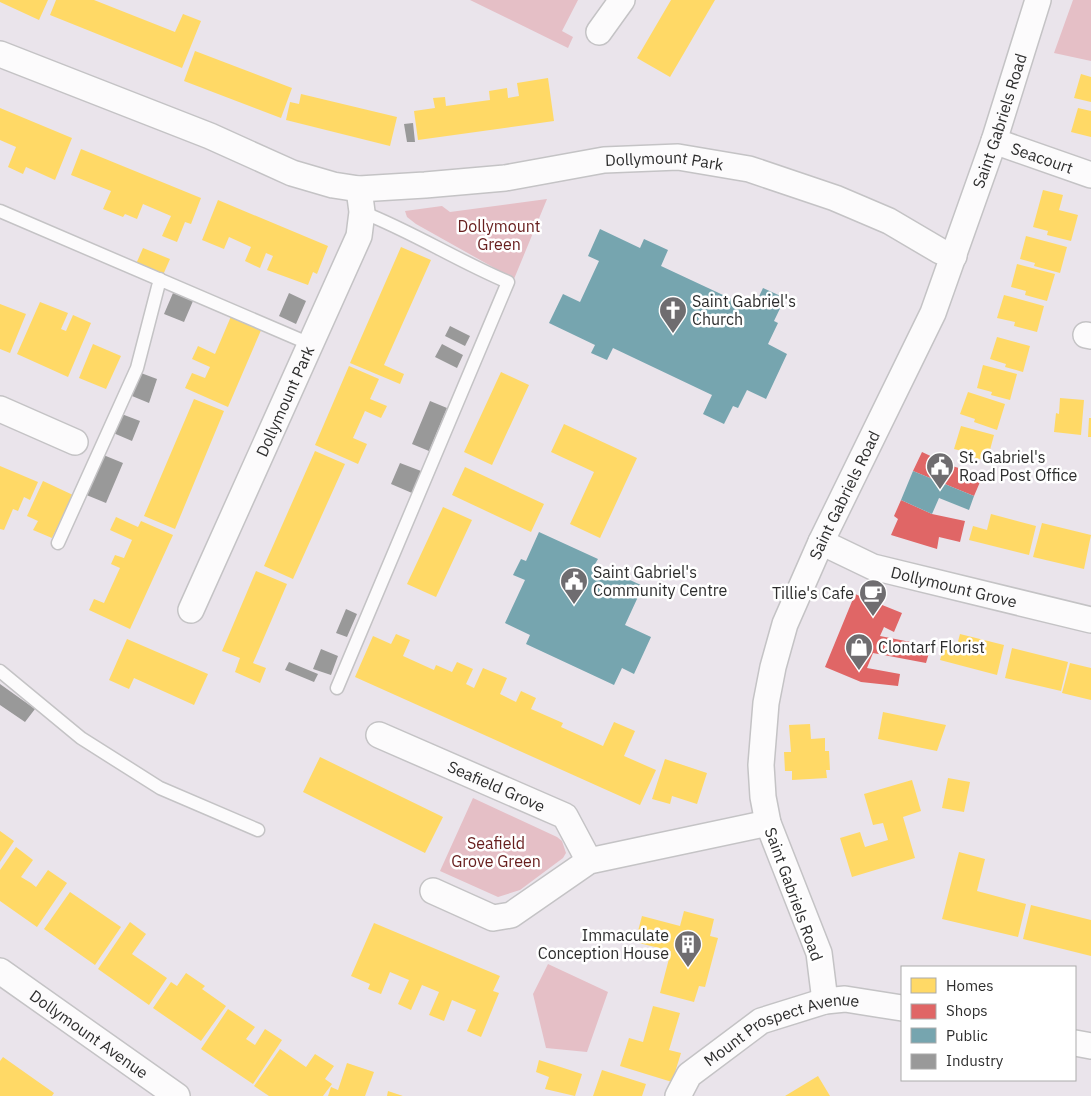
<svg xmlns="http://www.w3.org/2000/svg" width="1091" height="1096" viewBox="0 0 1091 1096" font-family="'IBM Plex Sans',sans-serif">
	<style>
		.green { fill: #e5bfc6 }
		.homes { fill: #ffd966 }
		.shops { fill: #e06666 }
		.public { fill: #76a5af }
		.industry { fill: #999 }
		.lines { fill: none; stroke-linecap: round; stroke-linejoin: round }
		.service-casing { stroke: #c4c3c5; stroke-width: 15 }
		.minor-casing { stroke: #c4c3c5; stroke-width: 28 }
		.service { stroke: #fcfbfc; stroke-width: 12 }
		.minor { stroke: #fcfbfc; stroke-width: 25 }
		.labels { text-anchor: middle; stroke-width: 5; stroke-linejoin: round; paint-order: stroke }
		.street-label { font-size: 16px; fill: #2d2d2d; stroke: #fff }
		.park-label { font-size: 16px; fill: #68201f; stroke: #fff }
		.poi-label { font-size: 16px; fill: #2d2d2d; stroke: #fff; text-anchor: start }
	</style>
	<rect width="100%" height="100%" fill="#eae4eb"/>
	<path class="green" d="M470 0H578L562 31 573 37 568 48Z
		M1073 0H1091V61L1054 53Z
		M547 199 514 279 416 224 407 217 405 211 442 206 450 212Z
		M473 798 557 837 562 841 566 853 563 858 520 890 498 897 440 871Z
		M548 964 608 992 587 1052 546 1048 533 994Z"/>
	<path class="homes" d="M0 0H48L39 20 0 2Z
		M56 0H94L175 32 183 14 201 21 182 68 50 15Z
		M671 0H715L670 77 637 58Z
		M195 51 292 88 281 118 184 81Z
		M1081 74 1091 77V102L1074 98Z
		M548 78 554 121 418 140 414 111 435 108 433 98 445 97 446 106 490 100 489 91 507 88 508 98 519 96 517 83Z
		M301 94 397 117 390 146 286 120 290 102 299 104Z
		M0 108 72 138 55 180 26 167 23 174 8 167 16 147 0 140Z
		M1078 108 1091 111V137L1071 132Z
		M81 149 201 198 191 224 185 222 177 242 162 236 171 216 143 204 137 219 125 214 123 217 103 209 111 191 71 175Z
		M1043 190 1063 195 1059 210 1078 215 1071 241 1047 235 1048 231 1033 227Z
		M218 200 328 246 317 274 313 272 308 285 267 270 273 256 266 253 260 268 245 261 251 247 229 237 224 249 202 240Z
		M1026 236 1067 247 1060 273 1034 266 1035 263 1020 259Z
		M401 247 431 260 384 365 404 374 400 384 350 363Z
		M143 248 170 259 163 275 136 264Z
		M1017 264 1055 274 1047 301 1025 295 1026 291 1011 287Z
		M1004 295 1044 306 1037 332 1014 326 1015 322 997 318Z
		M40 302 68 313 61 329 66 331 73 315 91 323 68 377 17 354Z
		M0 304 26 314 10 353 0 349Z
		M232 314 262 328 228 407 185 388 192 373 205 378 210 367 192 359 198 346 215 354Z
		M997 337 1030 346 1023 372 1005 367 1006 364 990 359Z
		M93 344 121 356 106 389 79 378Z
		M983 365 1017 374 1010 400 991 395 992 392 977 388Z
		M349 366 379 379 370 399 387 406 381 418 365 411 353 438 367 444 358 464 315 445Z
		M501 372 529 385 492 465 464 452Z
		M968 392 1005 404 997 430 974 422 975 419 960 414Z
		M1060 398 1084 400 1081 435 1054 432 1056 413 1059 414Z
		M194 399 224 411 175 529 144 516Z
		M1089 418H1091V437H1088Z
		M564 424 637 458 600 538 570 524 594 472 551 452Z
		M961 426 994 435 987 461 969 456 970 453 954 449Z
		M315 451 345 464 293 579 264 566Z
		M0 466 38 482 30 500 24 497 18 511 13 509 4 530 0 529Z
		M465 467 544 504 531 532 452 495Z
		M43 481 73 495 52 538 33 530 38 521 27 516Z
		M443 507 472 520 436 597 407 584Z
		M991 514 1036 526 1029 555 969 540 973 526 987 530Z
		M116 517 138 527 141 521 173 535 130 629 89 610 94 599 104 603 120 568 111 564 115 555 124 558 132 540 110 530Z
		M1042 523 1091 535 1084 569 1033 557Z
		M256 571 287 584 253 663 266 668 260 683 235 672 240 658 222 651Z
		M396 634 410 640 403 656 434 670 436 665 452 672 457 662 473 669 466 684 474 688 483 668 507 678 500 694 516 702 521 691 536 698 531 709 563 723 561 727 603 746 614 722 635 731 624 756 656 770 640 805 355 677 373 636 391 644Z
		M960 634 1004 645 997 675 940 660 944 647 956 649Z
		M127 639 208 674 194 705 134 678 129 689 109 680Z
		M1012 648 1068 662 1061 691 1005 678Z
		M1070 663 1091 668V700L1062 693Z
		M883 712 946 725 937 751 878 739Z
		M810 724 811 739 825 738V751H829L830 770H826L827 778 792 780V771H785L784 752H791L789 725Z
		M320 757 443 817 425 853 303 792Z
		M665 759 707 773 697 804 672 796 670 804 652 799Z
		M948 778 970 782 964 812 942 808Z
		M912 780 921 811 903 817 915 858 852 877 840 838 860 832 865 847 888 840 883 823 873 825 864 794Z
		M0 831 14 841 0 862Z
		M16 847 33 860 21 877 31 883 36 887 48 870 67 883 37 927 0 901V870Z
		M959 852 985 859 977 891 1026 904 1018 937 942 919Z
		M70 892 121 927 95 965 44 929Z
		M1031 905 1091 920V956L1023 939Z
		M684 911 714 919 710 936 718 938 705 987 699 986 694 1002 660 993 671 951 635 942 642 916 680 926Z
		M130 922 146 934 132 954 167 978 149 1005 98 969Z
		M374 923 500 976 493 991 499 993 481 1037 467 1031 476 1010 452 1000 444 1021 429 1015 439 992 422 985 411 1010 398 1004 409 980 390 972 381 994 368 989 370 984 351 976Z
		M186 973 205 986 202 989 226 1006 201 1041 153 1008 171 982 177 986Z
		M653 1006 680 1013 669 1050 681 1053 672 1082 620 1066 629 1038 643 1042Z
		M228 1009 255 1027 246 1039 255 1045 265 1029 282 1040 253 1084 201 1049Z
		M280 1049 306 1067 315 1054 334 1066 325 1079 332 1084 323 1096H269L254 1086Z
		M3 1057 54 1093 52 1096H0V1061Z
		M539 1060 582 1074 575 1096 545 1089 549 1077 536 1072Z
		M347 1063 374 1072 365 1096H328L331 1087 338 1090Z
		M602 1070 646 1084 642 1096H593Z
		M818 1076 830 1096H785Z
		M388 1091 403 1096H387Z"/>
	<path class="shops" d="M922 452 952 466 983 475 974 496 913 471Z
		M901 500 932 514 965 521 960 542 939 537 937 549 891 535 898 519 894 516Z
		M855 594 902 613 894 632 884 627 880 636 931 646 926 663 873 653 867 668 900 674 898 686 861 682 825 667Z"/>
	<path class="public" d="M600 229 640 248 644 239 668 250 661 266 753 309 763 288 785 298 774 321 778 323 768 344 787 354 766 399 747 390 738 408 733 406 724 424 703 414 712 395 613 348 607 360 591 353 595 345 549 323 563 294 580 302 599 261 588 256Z
		M913 471 974 496 969 510 939 498 932 514 901 500Z
		M539 532 598 559 595 564 643 586 625 625 651 637 634 674 622 668 614 685 526 644 530 635 505 623 525 580 513 575 521 559 526 561Z"/>
	<path class="industry" d="M413 123 415 142H407L404 124Z
		M173 293 193 301 184 322 164 314Z
		M289 293 306 301 296 324 279 316Z
		M450 326 470 336 465 346 445 336Z
		M442 344 463 355 457 368 435 357Z
		M141 373 157 379 149 403 132 396Z
		M430 401 447 408 429 451 412 444Z
		M119 413 140 421 132 441 111 432Z
		M101 454 123 463 106 503 84 494Z
		M400 463 421 471 412 493 391 484Z
		M346 609 357 614 347 637 336 633Z
		M321 649 338 656 331 675 313 669Z
		M289 662 318 674 314 682 285 670Z
		M0 684 35 709 25 722 0 705Z"/>
	<g class="lines">
		<g class="service-casing">
			<path id="service" d="M0 211 310 344
				M58 543 137 368 160 279
				M0 671 81 738 160 788 258 830
				M337 688 508 282C458 261 413 232 362 212"/>
		</g>
		<g class="minor-casing">
			<g id="minor">
				<path d="M599 32 622 0"/>
				<path id="s1" d="M0 54 210 136 292 173 333 185 359 189 425 185 505 178 604 160 678 157 749 169 835 198 889 221 940 251 954 256"/>
				<path id="s2" d="M994 141 1091 175"/>
				<path d="M1086 335 1091 336"/>
				<path d="M0 409 75 442"/>
				<path id="s3" d="M821 542 873 567 1091 620"/>
				<path id="s4" d="M191 610 359 236 362 212 359 189"/>
				<path id="s5" d="M379 735 565 816 589 861"/>
				<path d="M433 891 493 918 511 915 589 861 768 823"/>
				<path id="s6" d="M0 971 177 1096"/>
				<path id="s7" d="M825 1001 819 953 768 823 763 797 761 765 766 703 773 667 785 624 821 542 933 313 994 141 1038 0"/>
				<path d="M1075 1043 1091 1046"/>
				<path id="s8" d="M678 1096 689 1075 761 1021 825 1001 845 999 902 1008"/>
			</g>
		</g>
		<use href="#service" class="service"/>
		<use href="#minor" class="minor"/>
	</g>
	<defs>
		<g id="church-pin" transform="scale(1.4375)"><path d="M0 17L-7.5 6A9.5 9.5 0 1 1 7.5 6Z" fill="#6f6d70" stroke="#fff"/><path d="M-1.2-6h2.4v3.5h3.3v2.4h-3.3V6h-2.4V-.1h-3.3v-2.4h3.3Z" fill="#fff"/></g>
		<g id="civic-pin" transform="scale(1.4375)"><path d="M0 17L-7.5 6A9.5 9.5 0 1 1 7.5 6Z" fill="#6f6d70" stroke="#fff"/><path d="M-.6-6.5H3V-4.5H.6V-3L4-1V1h2V6H-6V1h2V-1L-.6-3ZM-1.2 2.5V6h2.4V2.5Z" fill="#fff"/></g>
		<g id="cafe-pin" transform="scale(1.4375)"><path d="M0 17L-7.5 6A9.5 9.5 0 1 1 7.5 6Z" fill="#6f6d70" stroke="#fff"/><path d="M-5.5-4.5H6V0H3Q3 3.5 0 3.5H-2.5Q-5.5 3.5-5.5 0ZM3-3.2v2h1.7v-2ZM-6 4.5H4V6H-6Z" fill="#fff"/></g>
		<g id="shop-pin" transform="scale(1.4375)"><path d="M0 17L-7.5 6A9.5 9.5 0 1 1 7.5 6Z" fill="#6f6d70" stroke="#fff"/><path d="M-5-2.5h2.3a2.7 3.5 0 0 1 5.4 0H5L5.5 6h-11ZM-1.5-2.5h3a1.5 2.3 0 0 0-3 0Z" fill="#fff"/></g>
		<g id="building-pin" transform="scale(1.4375)"><path d="M0 17L-7.5 6A9.5 9.5 0 1 1 7.5 6Z" fill="#6f6d70" stroke="#fff"/><path d="M-4-6H4V6H1V3H-1V6H-4ZM-2.5-4.3h1.7v1.8h-1.7ZM.8-4.3h1.7v1.8H.8ZM-2.5-1h1.7V.8h-1.7ZM.8-1h1.7V.8H.8Z" fill="#fff"/></g>
	</defs>
	<g fill-rule="evenodd">
		<use href="#church-pin" x="673" y="310"/>
		<use href="#civic-pin" x="940" y="466"/>
		<use href="#civic-pin" x="574" y="581"/>
		<use href="#cafe-pin" x="873" y="593"/>
		<use href="#shop-pin" x="859" y="647"/>
		<use href="#building-pin" x="688" y="944"/>
	</g>
	<g class="labels">
		<g class="street-label">
			<text dy="6" stroke="none"><textPath href="#s7" startOffset="938">Saint Gabriels Road</textPath></text>
			<text dy="6" stroke="none"><textPath href="#s2" startOffset="51">Seacourt</textPath></text>
			<text dy="6" stroke="none"><textPath href="#s1" startOffset="692">Dollymount Park</textPath></text>
			<text dy="6" stroke="none"><textPath href="#s4" startOffset="229">Dollymount Park</textPath></text>
			<text dy="6" stroke="none"><textPath href="#s7" startOffset="532">Saint Gabriels Road</textPath></text>
			<text dy="6" stroke="none"><textPath href="#s3" startOffset="141">Dollymount Grove</textPath></text>
			<text dy="6" stroke="none"><textPath href="#s5" startOffset="128">Seafield Grove</textPath></text>
			<text transform="translate(794 894) rotate(70)" y="6">Saint Gabriels Road</text>
			<text dy="6" stroke="none"><textPath href="#s6" startOffset="109">Dollymount Avenue</textPath></text>
			<text dy="6" stroke="none"><textPath href="#s8" startOffset="130">Mount Prospect Avenue</textPath></text>
		</g>
		<g class="park-label">
			<text x="499" y="232">Dollymount<tspan x="499" dy="18">Green</tspan></text>
			<text x="496" y="849">Seafield<tspan x="496" dy="18">Grove Green</tspan></text>
		</g>
		<g class="poi-label">
			<text x="692" y="307">Saint Gabriel's<tspan x="692" dy="18">Church</tspan></text>
			<text x="959" y="463">St. Gabriel's<tspan x="959" dy="18">Road Post Office</tspan></text>
			<text x="593" y="578">Saint Gabriel's<tspan x="593" dy="18">Community Centre</tspan></text>
			<text x="854" y="599" text-anchor="end">Tillie's Cafe</text>
			<text x="878" y="653">Clontarf Florist</text>
			<text x="669" y="941" text-anchor="end">Immaculate<tspan x="669" dy="18">Conception House</tspan></text>
		</g>
	</g>
	<rect x="901" y="966" width="175" height="115" fill="#ffffff" stroke="#ababab"/>
	<rect x="911" y="978" width="25" height="15" fill="#ffd966" stroke="#ababab"/>
	<text x="946" y="991" font-size="15" fill="#2d2d2d">Homes</text>
	<rect x="911" y="1004" width="25" height="15" fill="#e06666" stroke="#ababab"/>
	<text x="946" y="1016" font-size="15" fill="#2d2d2d">Shops</text>
	<rect x="911" y="1028" width="25" height="15" fill="#76a5af" stroke="#ababab"/>
	<text x="946" y="1041" font-size="15" fill="#2d2d2d">Public</text>
	<rect x="911" y="1054" width="25" height="15" fill="#999999" stroke="#ababab"/>
	<text x="946" y="1066" font-size="15" fill="#2d2d2d">Industry</text>
</svg>
